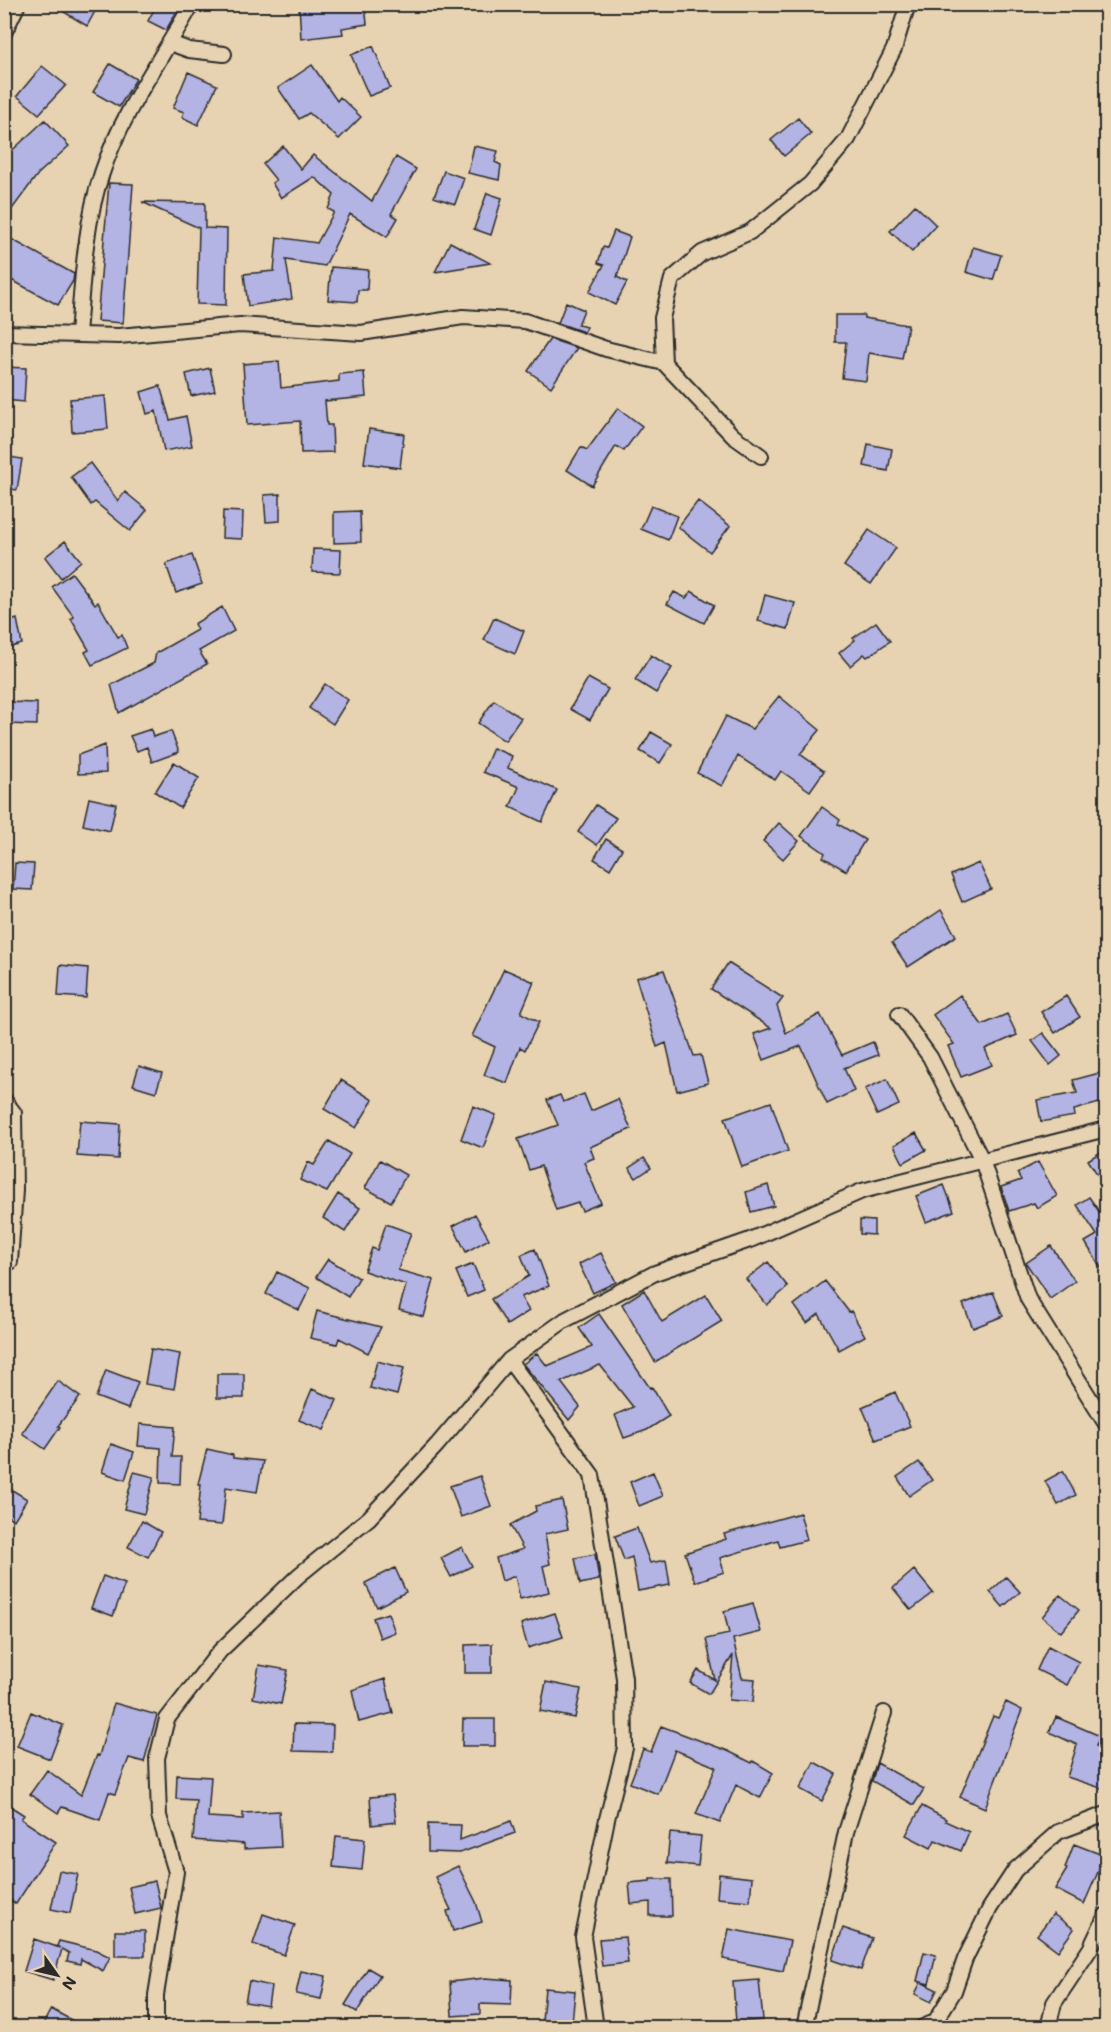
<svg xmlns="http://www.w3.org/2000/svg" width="1111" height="2032" viewBox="0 0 1111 2032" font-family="Mali,sans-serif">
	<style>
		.building { fill: #b3b3e4; stroke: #2b2b2b; stroke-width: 1.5 }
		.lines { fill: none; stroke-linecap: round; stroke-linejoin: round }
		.minor-casing { stroke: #2b2b2b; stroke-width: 18 }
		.minor { stroke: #e7d3b2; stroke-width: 14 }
	</style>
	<rect width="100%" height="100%" fill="#e7d3b2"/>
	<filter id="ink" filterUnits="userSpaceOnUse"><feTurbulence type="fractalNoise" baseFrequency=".0167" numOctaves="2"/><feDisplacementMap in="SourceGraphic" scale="12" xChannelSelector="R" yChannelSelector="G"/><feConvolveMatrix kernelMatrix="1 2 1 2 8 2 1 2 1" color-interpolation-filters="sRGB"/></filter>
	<g filter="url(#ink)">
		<path class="building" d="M51 4H99L87 26Z
			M157 4H181L166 30 148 21Z
			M299 4H365L367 24 342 28 343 34 301 39Z
			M373 46 390 88 369 96 351 55Z
			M110 64 136 79 119 107 93 92Z
			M312 65 337 101 340 97 361 117 339 139 309 113 299 119 278 88Z
			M42 66 66 85 39 114 17 96Z
			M188 72 217 85 198 125 182 117 184 112 173 108Z
			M798 118 811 134 784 156 771 140Z
			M45 120 69 146 38 174 4 220V158Z
			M283 146 301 169 313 155 372 201 396 157 416 169 391 214 398 218 387 237 350 214 325 266 286 260 292 299 248 306 244 274 274 271 277 237 317 243 334 212 328 209 334 195 314 177 281 198 272 183 276 180 263 164Z
			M474 146 498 151 495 162 501 165 499 180 468 173Z
			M444 171 464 178 455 204 434 197Z
			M109 183 133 184 123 323 97 321Z
			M487 193 502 198 491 235 474 229Z
			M142 202 205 203V228L227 229 226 305 197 304 199 228Z
			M915 205 936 225 912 252 890 231Z
			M614 231 630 237 617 277 627 282 615 305 589 292 604 265 598 263 603 247 607 248Z
			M4 235 74 274 73 281 58 305 4 276Z
			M450 242 490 263 435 272Z
			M973 247 1001 255 993 280 966 272Z
			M331 267 368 270 367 290H358L357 302 328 300Z
			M566 302 584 310 578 325 587 327 584 332 558 323Z
			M835 315H864V318L908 325 902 359 869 353 866 381 842 378 846 342H835Z
			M550 339 577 348 551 387 528 371Z
			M279 361 281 388 339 381V374L364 372 366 397 325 401 327 425H332L333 452 301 453 300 421 247 425 243 364Z
			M4 367 26 368 24 402 4 400Z
			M210 368 215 391 191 396 186 374Z
			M160 386 170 420 186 416 192 446 164 451 156 411 147 414 141 392Z
			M105 396 108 429 72 432 70 399Z
			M618 408 642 426 624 451 616 446 592 486 567 470 581 447 587 450Z
			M369 429 404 434 400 468 364 463Z
			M868 444 892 449 888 471 864 466Z
			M4 456 22 459 17 490 4 488Z
			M90 463 118 501 125 492 147 510 130 531 95 502 91 505 71 477Z
			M280 494V521L266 522 264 495Z
			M698 501 730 526 710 552 678 527Z
			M651 506 677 516 668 540 641 529Z
			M223 511 243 512 242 539 222 538Z
			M360 511 361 542 334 543V512Z
			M869 530 896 548 871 584 844 566Z
			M65 541 81 561 61 578 45 557Z
			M313 549 341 550 340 573 312 572Z
			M192 555 202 584 176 593 166 564Z
			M72 573 95 604 98 602 118 637 122 635 127 648 92 665 85 652 89 650 71 619 74 617 52 587Z
			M691 591 714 605 704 623 667 604 674 592 686 598Z
			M765 595 795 603 788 629 758 621Z
			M222 607 234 631 199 651 207 664 119 713 111 685 154 663 156 653 197 630 194 624Z
			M494 618 524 631 515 654 484 640Z
			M17 619 22 644 4 649V623Z
			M876 622 890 641 867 657 864 654 850 666 839 653 855 640 853 638Z
			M651 655 672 668 656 693 635 680Z
			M588 678 608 689 590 720 570 709Z
			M325 684 348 700 333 724 309 708Z
			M779 696 820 730 800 754 824 771 810 791 781 771 775 780 738 756 722 786 697 773 726 716 752 729Z
			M494 700 521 718 505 741 478 723Z
			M4 702 37 703V725L4 724Z
			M151 729 153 737 171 731 179 752 152 762 147 747 137 751 130 736Z
			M651 732 672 744 660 763 640 751Z
			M105 745 106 773 78 774V755Z
			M493 748 512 756 508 768 557 790 542 822 510 807 519 787 483 772Z
			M174 762 199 778 180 808 155 792Z
			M89 798 116 804 110 831 83 825Z
			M596 805 616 818 597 845 578 832Z
			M822 807 840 820 838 824 865 840 846 871 823 857 825 853 801 836Z
			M779 823 799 841 783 859 763 841Z
			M606 839 622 849 610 869 594 859Z
			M15 863 34 864 32 890 13 889Z
			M979 863 991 889 962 902 951 875Z
			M941 910 956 936 908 967 892 943Z
			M728 963 783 998 777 1006 786 1033 820 1014 842 1055 873 1042 878 1055 844 1068 854 1091 827 1104 801 1046 764 1060 754 1034 771 1028 711 989Z
			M60 965 88 968 86 998 58 996Z
			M504 969 534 982 521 1013 539 1022 525 1050 520 1047 507 1083 484 1075 495 1047 472 1036Z
			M664 970 694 1056 701 1055 708 1083 677 1091 666 1043 657 1047 636 978Z
			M960 995 982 1025 1007 1014 1017 1035 985 1049 992 1065 961 1077 948 1046 954 1044 933 1015Z
			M1066 996 1080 1017 1055 1033 1041 1012Z
			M1043 1033 1061 1056 1050 1065 1032 1041Z
			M139 1066 162 1073 156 1092 133 1085Z
			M1107 1071V1101L1074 1110 1075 1116 1041 1122 1037 1100 1077 1093 1073 1080Z
			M887 1079 899 1105 877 1115 865 1089Z
			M341 1080 373 1100 356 1128 324 1109Z
			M584 1094 591 1111 618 1099 631 1129 590 1147 594 1158 584 1162 601 1203 582 1211 578 1203 556 1210 541 1166 529 1170 518 1139 558 1125 547 1100 560 1095 563 1102Z
			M771 1102 788 1151 742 1167 725 1118Z
			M473 1106 496 1115 483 1148 461 1139Z
			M80 1121 120 1124 118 1159 77 1156Z
			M916 1133 926 1150 903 1163 894 1145Z
			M329 1141 350 1154 327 1192 300 1180 308 1162 314 1165Z
			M1107 1148V1189L1088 1160Z
			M644 1158 651 1168 636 1178 629 1168Z
			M380 1160 406 1175 391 1202 365 1188Z
			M1038 1162 1057 1196 1037 1208 1034 1203 1009 1211 1001 1187 1021 1180 1017 1173Z
			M768 1185 774 1206 751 1212 746 1192Z
			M944 1185 954 1211 926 1222 916 1196Z
			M338 1194 360 1208 345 1232 323 1218Z
			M1089 1197 1107 1223V1278L1085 1242 1097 1235 1077 1205Z
			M475 1214 489 1239 466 1252 453 1226Z
			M860 1220 874 1221V1235L860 1234Z
			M386 1224 411 1233 398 1270 434 1280 424 1317 399 1310 406 1285 364 1271 372 1248 377 1250Z
			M1051 1246 1075 1281 1050 1299 1026 1263Z
			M535 1249 549 1286 521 1297 529 1311 507 1325 491 1299 529 1276 521 1255Z
			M601 1253 616 1282 593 1293 579 1264Z
			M328 1259 359 1278 348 1297 316 1277Z
			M768 1262 788 1287 767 1305 746 1279Z
			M473 1264 484 1290 467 1297 456 1271Z
			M277 1272 310 1288 299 1310 266 1294Z
			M825 1281 849 1312 851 1311 865 1336 839 1350 819 1314 807 1323 794 1305Z
			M644 1290 662 1322 706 1295 722 1321 655 1362 622 1304Z
			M993 1292 1003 1316 973 1328 963 1304Z
			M317 1311 381 1327 368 1353 339 1338 337 1344 310 1338Z
			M599 1314 650 1388 652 1387 669 1416 647 1430 624 1438 615 1415 633 1407 600 1365 561 1382 580 1407 569 1420 523 1364 537 1353 547 1366 592 1347 579 1328Z
			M151 1349 180 1354 174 1389 145 1384Z
			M377 1361 404 1368 397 1395 370 1388Z
			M106 1370 138 1382 128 1409 96 1397Z
			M217 1374H244V1398H217Z
			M58 1381 80 1397 58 1426 60 1427 45 1449 22 1433Z
			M312 1389 337 1400 324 1430 299 1420Z
			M895 1392 910 1426 876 1440 862 1407Z
			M140 1424 175 1427 172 1457H181L180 1484 160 1483 161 1448 138 1446Z
			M111 1444 134 1452 125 1480 102 1472Z
			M207 1449 233 1455V1458L263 1461 257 1492 226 1487 222 1525 197 1523 201 1484H198Z
			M919 1462 932 1480 909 1496 897 1477Z
			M1063 1471 1076 1495 1058 1505 1045 1481Z
			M134 1472 154 1477 144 1514 124 1509Z
			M653 1472 663 1496 639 1506 630 1482Z
			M480 1476 491 1506 461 1517 450 1486Z
			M4 1485 27 1499 14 1520 4 1514Z
			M562 1500 568 1529 545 1534 550 1564 543 1566 549 1592 520 1599 515 1576 502 1581 496 1558 523 1549 510 1525 536 1511 535 1506Z
			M800 1513 807 1540 780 1547 778 1540 720 1558 724 1572 695 1582 685 1553 726 1539 724 1534Z
			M142 1521 161 1532 148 1557 128 1547Z
			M637 1528 650 1563 666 1560 670 1585 638 1591 632 1557 624 1560 615 1536Z
			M462 1547 472 1566 451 1577 441 1558Z
			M595 1554 599 1580 580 1584 575 1558Z
			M395 1568 406 1592 377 1607 365 1583Z
			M914 1570 933 1593 911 1610 893 1588Z
			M103 1576 125 1584 113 1616 91 1608Z
			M1006 1577 1020 1592 1003 1607 990 1592Z
			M1060 1595 1079 1610 1061 1632 1042 1617Z
			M753 1603 761 1632 733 1639 742 1678 755 1679 753 1702 729 1700 733 1655 709 1694 690 1683 698 1670 715 1680 706 1639 729 1634 724 1611Z
			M388 1613 395 1632 380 1638 373 1618Z
			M555 1613 563 1637 528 1648 521 1624Z
			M492 1644V1673H465V1645Z
			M1048 1646 1079 1662 1067 1685 1037 1670Z
			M259 1665 288 1670 281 1704 253 1698Z
			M385 1679 393 1713 359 1722 352 1690Z
			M546 1682 581 1689 575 1718 540 1711Z
			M1006 1702 1022 1710 985 1808 960 1797 993 1716 998 1718Z
			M114 1703 157 1715 144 1762 129 1758 115 1794 109 1792 100 1820 62 1807 58 1813 30 1794 47 1770 81 1795 97 1755 99 1756Z
			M31 1712 63 1725 50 1759 17 1746Z
			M1056 1717 1100 1736 1096 1746 1107 1749V1790L1067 1777 1077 1745 1049 1732Z
			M463 1719H495V1746H462Z
			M294 1724 333 1725 332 1752 293 1751Z
			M661 1726 728 1751 752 1763 753 1761 773 1773 760 1798 736 1785 720 1823 696 1814 716 1767 675 1750 658 1794 630 1783 643 1749 651 1752Z
			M814 1762 836 1774 822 1801 800 1789Z
			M877 1763 924 1789 914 1805 872 1781Z
			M177 1775 211 1777 208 1817 243 1819V1813L279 1811 281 1847 244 1849V1844L193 1840 196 1800 176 1799Z
			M393 1795 396 1822 372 1825 370 1797Z
			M10 1806 24 1815 21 1819 56 1842 16 1904 4 1896V1814Z
			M922 1806 946 1819 945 1821 969 1832 961 1851 935 1840 931 1848 906 1835Z
			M511 1821 515 1833 460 1853 428 1852V1824L461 1825 460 1840Z
			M670 1833 701 1836 698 1866 667 1863Z
			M336 1836 365 1839 362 1870 333 1867Z
			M1074 1844 1105 1856 1084 1904 1055 1889 1067 1869 1065 1868Z
			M458 1866 476 1902 482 1922 453 1931 447 1911 451 1910 435 1877Z
			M59 1871 78 1874 70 1913 51 1909Z
			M719 1874 752 1878 750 1901 717 1898Z
			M650 1879H671L672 1916H650V1902L631 1904 629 1883 650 1881Z
			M155 1881 161 1908 135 1914 129 1887Z
			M263 1914 295 1925 284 1955 253 1944Z
			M1053 1914 1074 1929 1058 1951 1037 1935Z
			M843 1928 872 1938 861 1970 832 1960Z
			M729 1929 790 1941 783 1971 723 1959Z
			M115 1931H145V1956H115Z
			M625 1937 628 1963 602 1966 599 1939Z
			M34 1939 60 1948 57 1946 59 1941 96 1950 110 1957 103 1971 81 1959 80 1964 67 1961 69 1953 62 1949 53 1980 24 1971Z
			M924 1952 936 1955 929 1984 917 1981Z
			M368 1968 380 1975 357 2012 345 2005Z
			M301 1971 326 1976 321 1999 296 1994Z
			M485 1978 512 1980 511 2005 480 2004V2014L452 2016 450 1982Z
			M759 1980 763 2020 736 2022 733 1982Z
			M249 1981 271 1986 268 2006 245 2002Z
			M921 1982 937 1990 931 2002 915 1994Z
			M545 1988 575 1991 572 2024 542 2021Z
			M51 2009 86 2028H41Z"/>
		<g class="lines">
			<g class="minor-casing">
				<path id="minor" d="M4 33 18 4
					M170 43 189 50 224 54
					M4 333 119 336 240 325 361 333 463 317 525 321 606 349 664 363 733 436 761 456
					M78 335C82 283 85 222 102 173 122 112 161 60 192 4
					M664 363 662 318 672 279 702 253 750 232 810 184 848 139 894 49 908 4
					M899 1014 930 1057 982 1160 1028 1299 1106 1424
					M4 1100 14 1113 15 1190 10 1262
					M509 1360 592 1475 624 1678 625 1748 607 1819 583 1937 596 2028
					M156 2028V1995L176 1872 159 1816 157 1758 167 1719 220 1651 298 1576 369 1518 437 1445 509 1360 565 1320 655 1273 750 1240 862 1191 1106 1129
					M804 2028 846 1832 884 1713
					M921 2028 935 2022 954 1991 965 1959 990 1908 1015 1870 1058 1832 1106 1814
					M1048 2028 1054 2003 1090 1949 1106 1915"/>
			</g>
			<use href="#minor" class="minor"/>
		</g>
	</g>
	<rect width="1111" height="2032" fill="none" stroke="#e7d3b2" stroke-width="24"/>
	<rect x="12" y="12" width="1087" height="2008" fill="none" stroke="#2b2b2b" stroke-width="2" filter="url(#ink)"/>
	<g transform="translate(57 1975) rotate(124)" stroke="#e7d3b2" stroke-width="4.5" paint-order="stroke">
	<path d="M0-4.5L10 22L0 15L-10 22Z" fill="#2b2b2b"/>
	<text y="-9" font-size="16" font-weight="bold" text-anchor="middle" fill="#2b2b2b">N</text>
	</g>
</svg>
